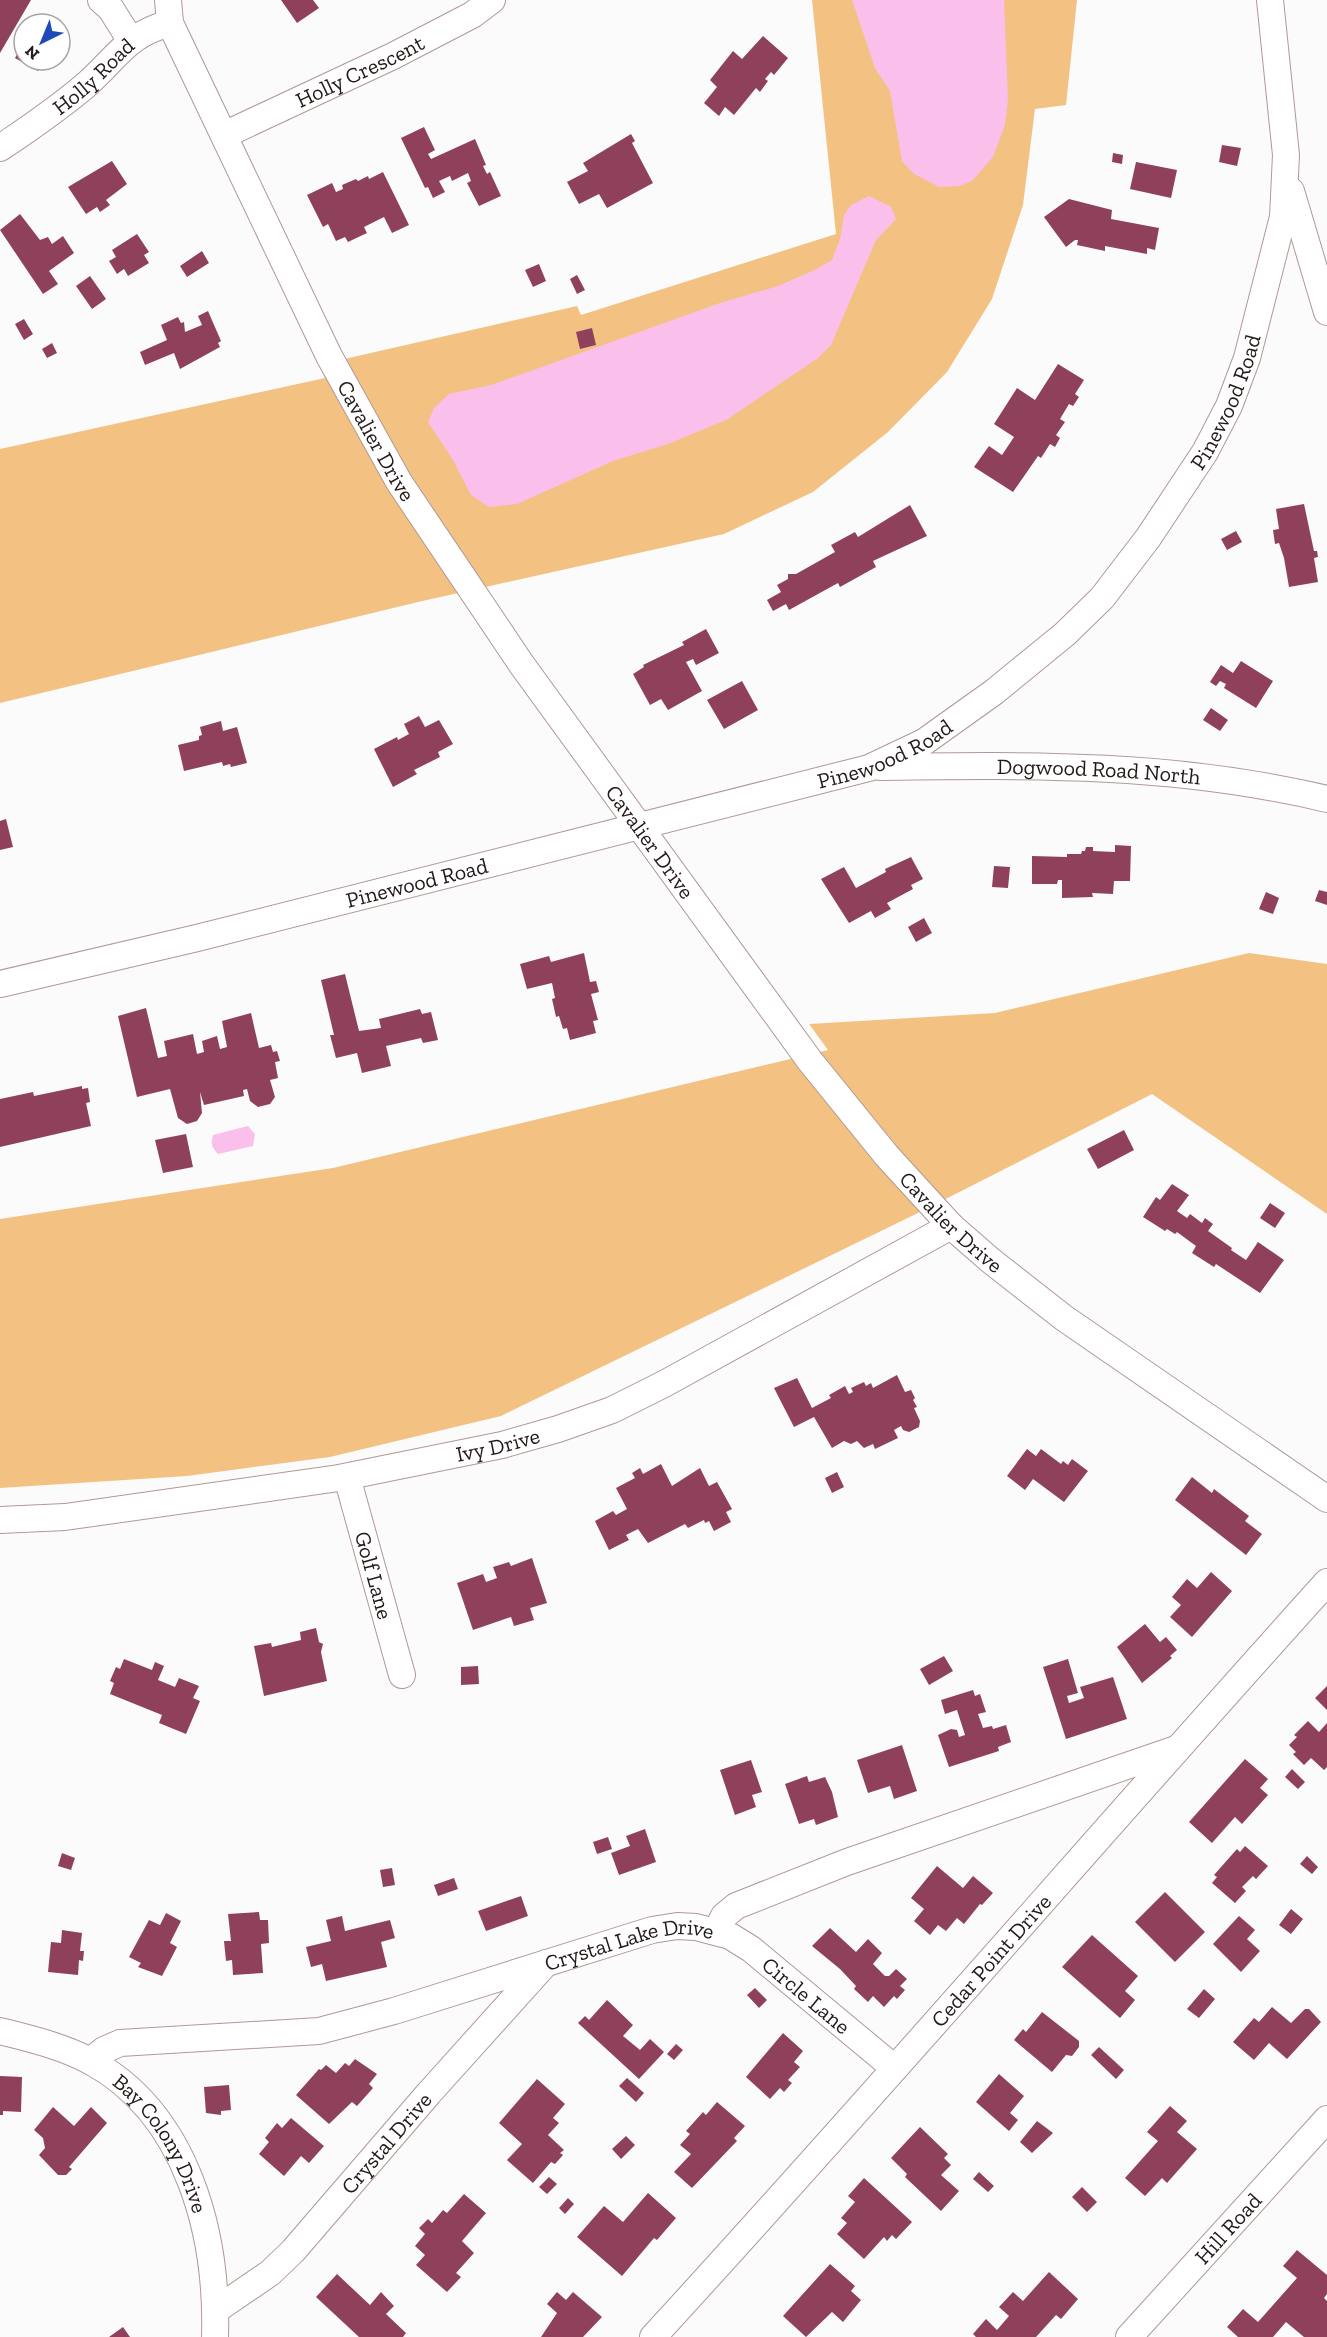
<svg xmlns="http://www.w3.org/2000/svg" width="1327" height="2337" viewBox="0 0 1327 2337" font-family="'Zilla Slab',serif">
	<style>
		.green { fill: #f3c283 }
		.water { fill: #fabfea }
		.building { fill: #8f415c }
		.lines { fill: none; stroke-linecap: round; stroke-linejoin: round }
		.minor-casing { stroke: #b09895; stroke-width: 28 }
		.minor { stroke: #fff; stroke-width: 26 }
		.labels { text-anchor: middle; stroke-width: 6; stroke-linejoin: round; paint-order: stroke }
		.street-label { font-size: 22px; fill: #221918; stroke: #fff }
	</style>
	<rect width="100%" height="100%" fill="#fbfbfb"/>
	<path class="green" d="M812 0H1077L1066 105 1035 109 1023 205 992 299 947 372 888 432 813 492 724 534 418 602 0 703V449L325 378 319 365 353 357 577 306 581 315 836 234Z
		M1249 953 1327 964V1214L1152 1094 920 1212 501 1416 330 1457 187 1476 0 1488V1219L333 1168 828 1050 809 1024 995 1013Z"/>
	<path class="water" d="M852 0H1004L1008 99 1005 125 993 157 972 181 960 186 939 187 914 174 902 161 890 91 875 68Z
		M869 196 891 207 896 219 876 240 831 345 818 358 726 420 668 444 613 461 517 504 489 507 471 495 453 460 428 422 434 408 449 394 491 385 553 363 720 303 778 286 817 269 832 260 840 239 844 215 851 205Z
		M248 1126 255 1134 253 1146 218 1154C211 1146 211 1144 213 1135Z"/>
	<path class="building" d="M0 0H31L0 53Z
		M281 0H313L319 8 297 23Z
		M763 36 788 58 774 75 771 72 765 79 768 81 760 92 756 88 734 115 725 107 719 116 704 103 717 87 710 80 733 51 742 59Z
		M24 42V60H44L38 71 15 58Z
		M424 127 435 150 428 154 431 159 475 139 486 165 483 166 487 174 490 172 501 196 479 206 467 183 471 181 468 173 452 181 450 176 439 181 445 192 433 198 428 187 425 188 401 138Z
		M631 134 635 141 632 143 653 183 607 208 599 194 579 204 567 182 588 171 583 163Z
		M1222 145 1241 148 1237 166 1219 162Z
		M1113 153 1123 155 1122 164 1112 162Z
		M112 161 127 184 106 200 110 205 100 212 97 207 86 214 68 187Z
		M1136 162 1177 170 1171 198 1130 189Z
		M383 172 409 225 392 233 384 217 364 227 367 233 348 242 345 237 336 241 328 224 323 227 307 195 332 183 336 192 343 189 342 185 356 179 358 181 368 176 369 179Z
		M1069 199 1112 210 1111 219 1159 228 1155 250 1147 248V254L1105 246V251L1077 245 1078 240H1075L1066 247 1044 217Z
		M20 214 40 240 48 237 52 244 63 236 74 253 49 271 58 284 43 294 0 230Z
		M137 234 149 252 144 255 149 263 128 276 124 269 117 274 109 261 116 257 112 250Z
		M202 251 209 263 187 277 180 266Z
		M539 264 546 281 533 287 525 270Z
		M577 275 585 290 577 294 570 279Z
		M90 276 106 299 92 309 76 286Z
		M208 311 221 341 218 343 220 347 180 369 174 353 145 365 140 352 167 340 161 325 178 317 181 323 184 322 185 332 202 325 198 316Z
		M24 319 33 334 24 340 15 324Z
		M592 328 596 345 580 349 576 332Z
		M52 343 57 353 47 358 42 349Z
		M1058 364 1084 380 1075 394 1079 397 1073 406 1069 404 1060 419 1065 422 1056 435 1060 438 1055 447 1050 444 1041 458 1038 456 1013 492 974 467 989 446 1002 455 1014 437 994 424 1017 388 1035 400Z
		M1304 504 1314 551H1317L1318 557 1314 558 1318 582 1289 587 1284 558 1279 543 1275 544 1273 530 1279 529 1276 509Z
		M910 505 927 536 875 560 873 561 876 567 840 587 838 583 789 610 786 604 773 611 767 600 781 592 777 585 788 579V574H796L835 552 831 545 855 532 858 537Z
		M1236 531 1242 542 1227 550 1221 539Z
		M706 629 719 653 696 665 693 659 686 662 702 691 668 710 661 699 650 705 633 674 644 667 643 665 684 645 682 642Z
		M1241 661 1273 681 1256 708 1224 688 1226 684 1220 681 1216 686 1210 682 1221 665 1233 673Z
		M742 681 758 710 724 729 707 700Z
		M1211 708 1228 720 1220 731 1203 720Z
		M419 716 425 727 439 720 453 744 438 752 440 757 414 770 417 774 393 787 374 749 397 737 398 740 409 734 404 724Z
		M221 721 223 731 237 727 247 763 231 767 230 764 223 766 222 762 184 771 178 745 199 740V736L202 735 200 727Z
		M6 819 13 847 0 850V821Z
		M1115 845 1131 846 1130 881H1114L1113 894 1092 893 1093 897 1062 898V880H1058L1057 884H1032V856L1067 857V854H1081L1082 851H1085L1086 847H1093V851L1115 852Z
		M911 857 923 879 911 885 913 889 887 903 891 909 875 918 871 911 849 923 821 879 844 867 856 888 886 872 885 869Z
		M994 866 1010 867 1008 888 992 887Z
		M1319 890 1327 892V905L1315 901Z
		M1266 892 1279 898 1273 914 1259 909Z
		M924 918 932 933 916 942 908 927Z
		M584 953 590 982 596 981 599 992 591 994 598 1020 593 1021 596 1033 570 1040 567 1028 563 1029 559 1016 556 1017 552 999 555 998 552 983 527 989 520 964 549 956 551 962Z
		M345 974 359 1031 381 1028 379 1019 420 1009 422 1014 431 1012 438 1040 423 1043 421 1038 386 1046 391 1066 362 1073 357 1053 336 1058 330 1035H334L321 980Z
		M146 1008 158 1058 167 1056 164 1041 193 1034 197 1054 204 1052 202 1041 217 1036 220 1049 227 1047 222 1021 251 1013 259 1048 271 1045 273 1052 277 1051 280 1061 275 1062 278 1078 270 1080 275 1097 270 1104 258 1107 250 1101 247 1089 243 1090 244 1096 204 1105 200 1092 202 1113 197 1121 187 1124 178 1118 170 1089 137 1097 118 1016Z
		M82 1086V1089L88 1088 90 1102 86 1103 91 1126 0 1147V1099L33 1092 34 1096Z
		M1124 1130 1134 1150 1098 1169 1087 1149Z
		M186 1134 193 1167 163 1173 155 1140Z
		M1172 1184 1189 1195 1177 1211 1187 1218 1190 1214 1202 1223 1205 1218 1213 1224 1208 1231 1232 1248 1231 1250 1246 1260 1258 1242 1284 1260 1260 1293 1216 1264 1214 1267 1192 1253 1196 1246 1177 1232 1175 1234 1167 1229 1165 1231 1143 1217 1156 1197 1160 1200Z
		M1270 1203 1285 1213 1275 1228 1260 1218Z
		M897 1375 905 1392 911 1390 915 1398 913 1400 917 1407 914 1408 920 1421 919 1427 909 1432 903 1430 901 1426 894 1430 898 1438 875 1449 873 1444 864 1448 857 1441 851 1444 844 1441 832 1448 814 1417 794 1427 774 1388 797 1378 812 1408 831 1398 829 1395 845 1386 849 1394 853 1392 851 1388 864 1382 866 1386 871 1383 873 1388Z
		M1027 1449 1036 1456 1041 1449 1061 1464 1063 1461 1068 1465 1072 1459 1088 1471 1064 1502 1033 1479 1025 1490 1007 1476Z
		M661 1464 672 1486 700 1468 709 1486 717 1482 732 1509 726 1512 731 1522 714 1531 709 1521 705 1523 704 1520 688 1528 685 1524 648 1543 638 1529 626 1535 629 1540 609 1550 595 1521 613 1511 616 1515 627 1509 616 1488 635 1478 632 1473 640 1468 643 1474Z
		M837 1472 844 1487 832 1493 825 1478Z
		M1192 1477 1212 1493 1214 1489 1249 1516 1245 1521 1262 1534 1246 1555 1175 1500Z
		M532 1558 547 1603 530 1608 534 1620 514 1626 511 1617 473 1630 457 1583 483 1574 486 1582 497 1578 493 1567 509 1562 511 1566Z
		M1211 1572 1232 1591 1192 1637 1170 1617 1181 1605 1172 1597 1187 1579 1197 1588Z
		M1145 1624 1160 1642 1166 1637 1177 1650 1170 1656 1172 1658 1142 1683 1117 1647Z
		M316 1628 319 1642 323 1644 321 1652 327 1681 264 1696 254 1646 271 1643 272 1647 301 1640 300 1632Z
		M944 1656 953 1671 929 1685 920 1669Z
		M124 1659 152 1670 155 1662 164 1666 158 1680 175 1687 179 1678 199 1686 193 1698 200 1701 186 1734 159 1723 162 1715 110 1694 114 1683 110 1681 116 1667 120 1669Z
		M1068 1659 1078 1693 1067 1696 1069 1703 1084 1698 1080 1687 1113 1677 1127 1719 1066 1739 1043 1667Z
		M478 1666 479 1684 461 1685V1667Z
		M1327 1686V1710L1315 1698Z
		M973 1690 975 1696 980 1694 986 1712 978 1714 983 1728 992 1726 993 1729 1006 1725 1011 1742 998 1747 999 1751 949 1767 938 1735 951 1729 957 1730 959 1737 965 1735 957 1710 945 1714 941 1700Z
		M1308 1721 1319 1732 1327 1723V1767L1324 1770 1311 1758 1304 1765 1293 1754 1296 1752 1289 1745 1297 1737 1294 1735Z
		M902 1745 917 1791 894 1799 890 1786 868 1793 857 1760Z
		M1245 1759 1268 1779 1260 1788 1268 1795 1242 1824 1235 1817 1212 1843 1189 1822Z
		M751 1760 762 1792 752 1795 756 1807 735 1815 720 1770Z
		M1292 1769 1305 1782 1298 1789 1285 1777Z
		M807 1776 809 1782 825 1777 832 1792 838 1817 816 1825 814 1819 799 1824 785 1784Z
		M645 1829 656 1862 619 1875 611 1853 630 1846 626 1836Z
		M608 1837 612 1849 597 1854 593 1842Z
		M1245 1846 1268 1866 1256 1879 1253 1876 1242 1887 1246 1891 1235 1903 1212 1883 1217 1877 1214 1875 1237 1849 1240 1852Z
		M62 1853 75 1858 71 1870 58 1866Z
		M1307 1856 1318 1867 1312 1874 1300 1864Z
		M937 1866 963 1888 973 1876 993 1893 982 1905 980 1904 964 1924 957 1918 946 1931 938 1925 930 1935 914 1921 924 1909 911 1898Z
		M392 1868 395 1885 383 1887 380 1870Z
		M454 1878 458 1889 438 1896 434 1885Z
		M1165 1892 1205 1932 1175 1962 1135 1922Z
		M521 1896 528 1916 486 1931 478 1911Z
		M1291 1909 1303 1919 1291 1934 1279 1925Z
		M259 1912 260 1920H268L269 1943 261 1944 263 1973 233 1975 232 1960 226 1961 224 1941H231L228 1914Z
		M166 1913 181 1921 170 1943 177 1947 162 1976 138 1967 141 1963 129 1957 149 1920 160 1925Z
		M342 1916 345 1931 390 1920 395 1938 381 1942 387 1967 326 1981 322 1964 311 1967 306 1947 331 1941 326 1920Z
		M1239 1916 1255 1930 1247 1939 1260 1951 1241 1972 1213 1944Z
		M830 1928 856 1952 868 1939 882 1953 873 1964 885 1976H889L896 1969 907 1979 900 1986 905 1990 897 1999 894 1996 884 2007 873 1996 868 2002 854 1989 856 1986 840 1969 812 1946Z
		M62 1930 82 1933 80 1951H84L83 1961 79 1960 78 1975 48 1972 51 1942 61 1943Z
		M1092 1935 1138 1976 1125 1991 1135 2000 1120 2018 1062 1967Z
		M755 1988 767 2000 759 2008 747 1995Z
		M1204 1989 1215 1999 1199 2018 1187 2009Z
		M607 2000 633 2025 623 2036 640 2050 650 2039 664 2052 639 2079 578 2023 585 2016 589 2020Z
		M1272 2007 1291 2023 1305 2009H1309L1321 2022 1287 2059 1269 2043 1254 2060 1233 2042 1254 2018 1259 2022Z
		M1042 2012 1079 2041V2047L1072 2056 1066 2055 1052 2072 1014 2040 1023 2029 1026 2032Z
		M783 2033 803 2051 794 2062 800 2067 788 2080 792 2083 784 2092 780 2088 770 2099 746 2077Z
		M676 2044 683 2050 674 2060 667 2054Z
		M1099 2047 1124 2070 1116 2079 1091 2055Z
		M355 2059 377 2074 369 2084 373 2088 357 2106 352 2102 329 2124 296 2095 319 2069 321 2070 326 2065 336 2073 345 2063 349 2066Z
		M999 2074 1024 2096 1010 2113 1018 2120 1009 2131 976 2102Z
		M0 2076 22 2077 21 2112 3 2111V2115H0Z
		M627 2078 644 2093 636 2102 619 2086Z
		M537 2079 565 2104 553 2118 559 2123 548 2135 564 2150 560 2153 563 2155 555 2164 551 2162 533 2183 507 2160 522 2144 499 2123Z
		M229 2085 231 2110 221 2111V2115L206 2113 204 2087Z
		M717 2102 745 2126 734 2138 737 2141 692 2188 674 2172 691 2154 680 2145 690 2134 686 2131 703 2112 706 2115Z
		M1170 2106 1187 2121 1177 2132 1197 2149 1167 2183 1162 2178 1145 2196 1125 2178 1158 2141 1147 2132Z
		M53 2107 74 2126 91 2107 107 2123 69 2167 72 2169 66 2175H58L39 2155 45 2148 43 2138 34 2130Z
		M291 2118 324 2146 309 2163 301 2156 284 2176 259 2154 269 2142 265 2138 277 2123 282 2128Z
		M1037 2121 1053 2133 1032 2153 1020 2142Z
		M920 2127 948 2154 944 2158 951 2165 941 2175 959 2191 941 2211 905 2177 907 2174 891 2158Z
		M626 2136 635 2145 621 2159 612 2149Z
		M979 2172 994 2186 988 2192 973 2179Z
		M549 2177 557 2184 547 2194 539 2187Z
		M864 2178 912 2222 896 2239 892 2235 887 2241 884 2237 864 2259 837 2234 847 2223 841 2218 855 2202 848 2196Z
		M1082 2187 1097 2202 1087 2212 1072 2197Z
		M648 2193 676 2218 657 2240 654 2238 622 2276 577 2237 604 2206 623 2222Z
		M464 2194 486 2213 462 2241 474 2253 456 2273 461 2277 447 2292 416 2265 425 2255 415 2246 425 2234 419 2228 428 2219 432 2223 443 2210 447 2213Z
		M568 2198 574 2204 565 2214 559 2208Z
		M1297 2250 1327 2275V2294L1324 2298 1327 2301V2337H1304L1286 2322 1273 2337H1238L1227 2327 1243 2309 1258 2322 1297 2278 1283 2266Z
		M830 2264 855 2286 851 2291 861 2300 843 2322 832 2312 806 2337 783 2316Z
		M1049 2272 1078 2299 1061 2319 1056 2315 1036 2337H976L973 2334 986 2319 997 2330 1009 2316 999 2307 1013 2292 1023 2301Z
		M337 2274 370 2305 381 2292 394 2306 386 2314 406 2333 403 2337H359L316 2297Z
		M557 2292 566 2300 573 2292 602 2317 583 2337H541L557 2313 547 2304Z
		M123 2327 130 2337H109Z"/>
	<g class="lines">
		<g class="minor-casing">
			<g id="minor">
				<path d="M101 0 111 9 131 41"/>
				<path id="s1" d="M168 0 170 23 329 356 399 482 522 665 810 1061 887 1156 951 1226 990 1260 1064 1318 1327 1499"/>
				<path id="s2" d="M224 135 393 56 472 15 492 0"/>
				<path id="s3" d="M0 148C30 128 59 108 86 85 118 57 126 35 170 23"/>
				<path d="M1291 191 1327 312"/>
				<path id="s4" d="M880 767C1034 765 1176 763 1327 799"/>
				<path id="s5" d="M0 984 197 938 869 768 924 742 994 692 1065 634 1102 598 1148 538 1205 452 1229 406 1247 358 1283 217 1286 155 1270 0"/>
				<path id="s6" d="M347 1477 402 1675"/>
				<path id="s7" d="M0 1520 65 1517 339 1478 502 1445 558 1429 612 1410 664 1384 951 1226"/>
				<path d="M716 1931 724 1916 736 1906 847 1862 1176 1749"/>
				<path id="s8" d="M0 2031C31 2039 62 2046 90 2061 188 2114 218 2235 215 2337"/>
				<path id="s9" d="M90 2061 104 2050 120 2043 319 2031 394 2011 652 1930 677 1926 696 1927 730 1936 751 1949 893 2067"/>
				<path id="s10" d="M216 2310 270 2273 293 2251 429 2093 546 1963"/>
				<path id="s11" d="M653 2337C881 2089 1101 1832 1327 1582"/>
				<path id="s12" d="M1129 2337 1327 2119"/>
			</g>
		</g>
		<use href="#minor" class="minor"/>
	</g>
	<g class="labels">
		<g class="street-label">
			<text dy="8" stroke="none"><textPath href="#s2" startOffset="150">Holly Crescent</textPath></text>
			<text dy="8" stroke="none"><textPath href="#s3" startOffset="118">Holly Road</textPath></text>
			<text dy="8" stroke="none"><textPath href="#s5" startOffset="1419">Pinewood Road</textPath></text>
			<text dy="8" stroke="none"><textPath href="#s1" startOffset="489">Cavalier Drive</textPath></text>
			<text dy="8" stroke="none"><textPath href="#s5" startOffset="915">Pinewood Road</textPath></text>
			<text dy="8" stroke="none"><textPath href="#s4" startOffset="219">Dogwood Road North</textPath></text>
			<text dy="8" stroke="none"><textPath href="#s1" startOffset="975">Cavalier Drive</textPath></text>
			<text dy="8" stroke="none"><textPath href="#s5" startOffset="429">Pinewood Road</textPath></text>
			<text dy="8" stroke="none"><textPath href="#s1" startOffset="1461">Cavalier Drive</textPath></text>
			<text dy="8" stroke="none"><textPath href="#s7" startOffset="504">Ivy Drive</textPath></text>
			<text dy="8" stroke="none"><textPath href="#s6" startOffset="102">Golf Lane</textPath></text>
			<text dy="8" stroke="none"><textPath href="#s9" startOffset="558">Crystal Lake Drive</textPath></text>
			<text dy="8" stroke="none"><textPath href="#s11" startOffset="506">Cedar Point Drive</textPath></text>
			<text dy="8" stroke="none"><textPath href="#s9" startOffset="759">Circle Lane</textPath></text>
			<text dy="8" stroke="none"><textPath href="#s10" startOffset="240">Crystal Drive</textPath></text>
			<text dy="8" stroke="none"><textPath href="#s8" startOffset="207">Bay Colony Drive</textPath></text>
			<text dy="8" stroke="none"><textPath href="#s12" startOffset="147">Hill Road</textPath></text>
		</g>
	</g>
	<g transform="translate(42 42) rotate(223)"><circle r="28" fill="#ffffff" stroke="#a7a3a3" stroke-width="1.5"/>
	<path d="M0-4.5L10 22L0 15L-10 22Z" fill="#1d4ab8"/>
	<text y="-9" font-size="16" font-weight="bold" text-anchor="middle" fill="#221918">N</text>
	</g>
</svg>
